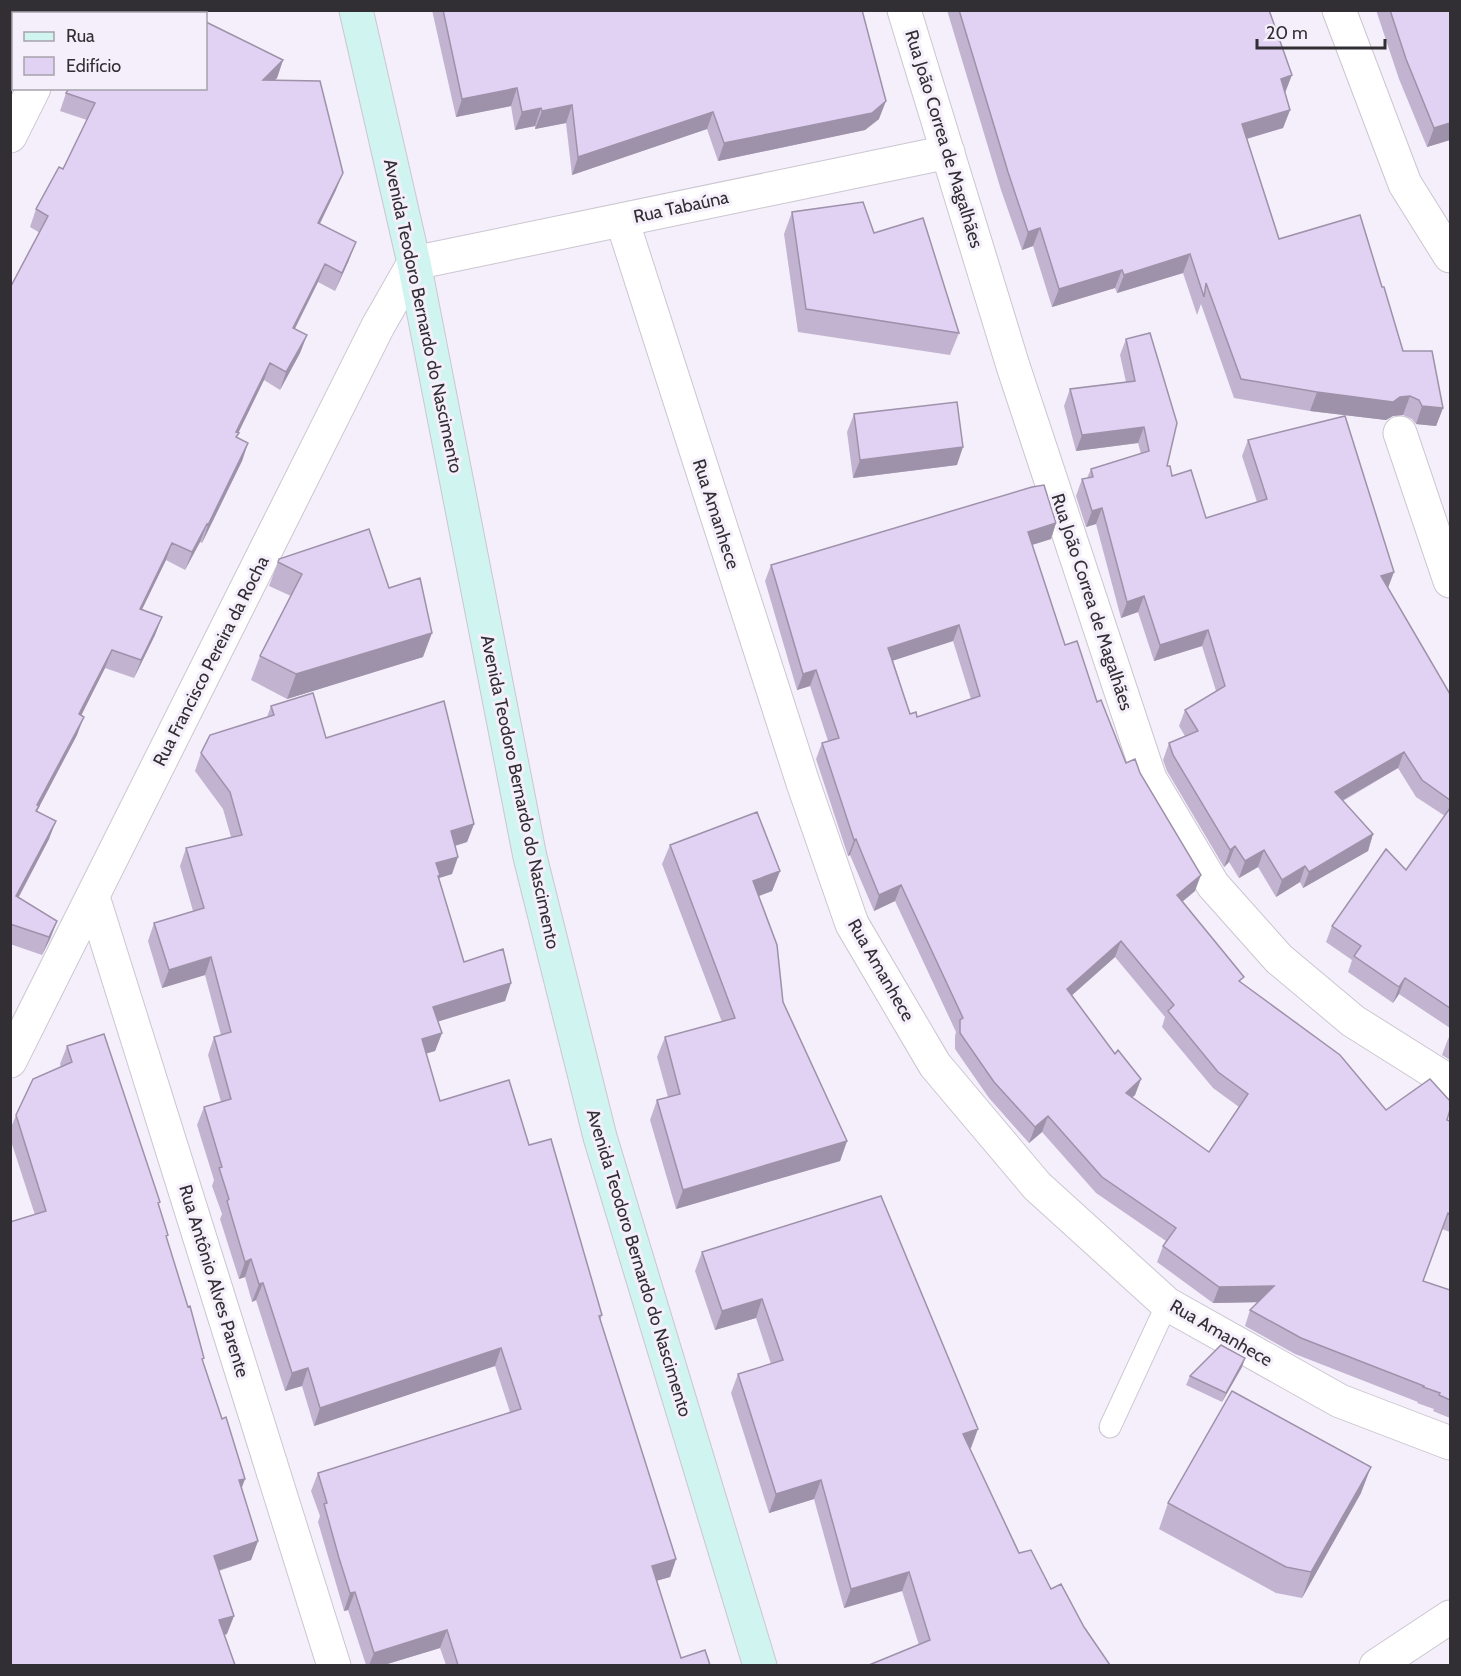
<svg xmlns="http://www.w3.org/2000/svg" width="1461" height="1676" viewBox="0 0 1461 1676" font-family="Cabin,sans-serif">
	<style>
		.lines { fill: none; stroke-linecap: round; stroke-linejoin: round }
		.lane-casing { stroke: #cbc6d0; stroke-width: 23 }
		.street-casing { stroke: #cbc6d0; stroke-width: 35 }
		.secondary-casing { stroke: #cbc6d0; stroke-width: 35 }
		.lane { stroke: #fff; stroke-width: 21 }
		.street { stroke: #fff; stroke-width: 33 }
		.secondary { stroke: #d0f4ef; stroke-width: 33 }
		.wall { fill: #c2b4d1; fill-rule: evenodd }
		.shaded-wall { fill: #9e92aa }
		.building { fill: #e1d1f3; stroke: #9e92aa; stroke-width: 1.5; fill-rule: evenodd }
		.labels { text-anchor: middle; stroke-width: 6; stroke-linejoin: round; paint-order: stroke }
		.street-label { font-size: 18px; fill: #312f33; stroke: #f4effa }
	</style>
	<rect width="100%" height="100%" fill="#f4effa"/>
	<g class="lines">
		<g class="lane-casing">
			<path id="lane" d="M1110 1427 1167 1304"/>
		</g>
		<g class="street-casing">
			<path id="street" d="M904 10 1013 366 1150 779 1213 885 1279 959 1353 1021 1450 1082
				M1339 10 1405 184 1450 256
				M72 14 73 10
				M10 136 34 88
				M622 220 803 783 852 924 935 1065 1037 1186 1167 1304 1340 1401 1450 1443
				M1400 433 1450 581
				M93 897 334 1666
				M10 1061 378 326 414 263 948 152
				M1376 1666 1450 1617"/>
		</g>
		<g class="secondary-casing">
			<path id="secondary" d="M356 10 414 263 530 857 600 1137 760 1666"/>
		</g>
		<use href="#lane" class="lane"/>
		<use href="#street" class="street"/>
		<use href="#secondary" class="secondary"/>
	</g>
	<path class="wall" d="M432 10H862L879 119 865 130 718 161 707 129 572 175 566 123 535 129V126L515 130 511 106 456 117Z
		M947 10H1269L1285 94 1290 110 1283 128 1247 139 1279 239 1382 287 1403 351 1443 408 1436 426 1416 424 1412 419 1403 415 1393 416 1386 420 1310 411 1234 398 1201 304 1197 315 1183 273 1117 293 1115 288 1052 307 1033 246 1022 250 1001 190Z
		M1376 10H1450V140L1427 147 1399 79Z
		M283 60 277 78 274 81 336 190 320 224 349 260 335 291 318 282 295 329 307 335 300 353 280 390 264 380 238 433 237 438 248 443 242 461 202 543 200 542 185 570 166 560 142 609 162 617 155 635 134 678 105 668 81 715 77 735 38 809 37 811 49 839 19 897 57 921 50 939 42 955 10 944V288L40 233 30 227 36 209 63 169 87 120 60 111 66 93Z
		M792 212 874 233 959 333 950 355 798 332 784 234Z
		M1126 339 1167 466 1172 476 1206 518 1257 502 1242 456 1248 440 1388 588 1450 694V1028L1399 994 1393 1003 1348 972 1352 960 1326 942 1332 926 1406 870 1445 816 1416 797 1398 768 1343 801 1373 834 1368 851 1303 888 1300 882 1276 897 1258 867 1239 878 1229 862 1224 867 1167 771 1163 760 1169 743 1185 736 1179 726 1185 710 1216 691 1202 646 1154 661 1138 612 1121 618 1096 524 1086 527 1076 496 1082 479 1087 478 1091 469 1141 454 1138 443 1076 451 1064 406 1070 389 1126 382 1120 355Z
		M854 414 957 465 853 478 847 432Z
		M1056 523 1051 539 1032 545 1065 645 1097 702 1126 763 1140 773 1195 891 1182 902 1242 984 1386 1110 1450 1121V1232L1442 1229 1423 1281 1450 1290V1418L1433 1411 1434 1409 1417 1403 1418 1402 1295 1354 1245 1326 1250 1310 1258 1302 1213 1303 1157 1262 1163 1246 1166 1241 1096 1193 1042 1132 1029 1143 989 1098 955 1049V1036L956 1032 895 901 874 911 850 855 848 856 816 759 822 743 828 741 810 686 797 690 765 581 771 565ZM953 641 971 699 917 717 910 714 893 660ZM1115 957 1165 1017 1162 1027 1213 1088 1239 1107 1209 1152 1132 1097 1135 1095 1141 1079 1115 1054 1072 995Z
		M279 559 389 588 423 657 287 699 251 680 260 656 291 596 269 586Z
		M271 706 474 824 467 842 455 846 452 874 439 878 464 962 511 983 505 1001 438 1021 442 1033 435 1051 426 1053 440 1101 529 1145 602 1315 600 1321 676 1559 670 1577 656 1581 681 1658 710 1665H446L440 1648 384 1665H366L348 1610 344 1611 318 1522 320 1516 311 1491 318 1473 510 1412 495 1366 314 1426 302 1386 285 1391 256 1300 252 1302 245 1277 239 1279 220 1219 222 1214 212 1186 214 1180 197 1125 204 1107 221 1102 208 1055 214 1037 221 1035 205 975 162 988 148 941 154 923 193 911 180 866 186 848 231 837 223 809 195 771 201 753 267 717Z
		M670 845 780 871 772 891 759 896 783 1002 847 1141 840 1161 676 1209 650 1120 657 1100 668 1097 657 1057 665 1037 722 1022 662 864Z
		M1450 1035V1060L1442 1055 1448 1039Z
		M67 1046 159 1206 167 1240 203 1362 222 1419 245 1479 241 1488 258 1541 251 1560 219 1571 227 1634 224 1635 35 1215 10 1138V1130L16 1115 61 1067 60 1064Z
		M702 1252 971 1448 970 1449 1019 1553 1051 1589 919 1645 902 1591 844 1608 814 1499 769 1513 731 1393 738 1374 771 1364 756 1318 715 1330 695 1271Z
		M1245 1358 1242 1367 1222 1402 1186 1385 1190 1376Z
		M1361 1493 1302 1598 1276 1593 1159 1529 1168 1503Z"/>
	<path class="shaded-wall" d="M14 15V20L10 26V21Z
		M283 60 277 78 256 98 263 80Z
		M1292 75 1285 93 1281 79Z
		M517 88 511 106 456 117 462 99Z
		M886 101 879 119 865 130 718 161 724 143Z
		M572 105 566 123 535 129 542 111Z
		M541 108 535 126 515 130 522 112Z
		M1290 110 1283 128 1235 142 1242 124Z
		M713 112 707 129 572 175 578 157Z
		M1450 123V140L1427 147 1434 128Z
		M343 173 336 190 311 241 318 223Z
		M1040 228 1033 246 1022 250 1028 232Z
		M356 242 349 260 335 291 342 273Z
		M1190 254 1183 273 1117 293 1124 275Z
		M325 264 318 282 286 346 293 328Z
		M1122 270 1115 288 1052 307 1059 289Z
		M307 335 300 353 280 390 286 372Z
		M270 363 264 380 230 450 236 432Z
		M1317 392 1400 397 1410 396 1403 415 1393 416 1386 420 1310 411Z
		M1422 406 1443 408 1436 426 1416 424Z
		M1144 427 1138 443 1076 451 1082 435Z
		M248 443 242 461 202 543 208 525Z
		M963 447 957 465 853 478 860 460Z
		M1102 508 1096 524 1086 527 1092 511Z
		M1056 523 1051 539 1022 548 1028 532Z
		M207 524 200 542 185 570 192 552Z
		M172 543 166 560 134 626 140 609Z
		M1394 572 1388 588 1381 576Z
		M1144 596 1138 612 1121 618 1127 602Z
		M162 617 155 635 134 678 141 660Z
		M959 625 953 641 883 664 888 648Z
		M1208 630 1202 646 1154 661 1160 645Z
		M432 633 423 657 287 699 296 674Z
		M112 650 105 668 73 732 79 714Z
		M816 670 810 686 797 690 803 674Z
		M84 717 77 735 38 809 32 824 37 805Z
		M1404 752 1398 768 1329 808 1335 792Z
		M56 821 49 839 10 913 16 896Z
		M474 824 467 842 444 849 451 831Z
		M1373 834 1368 851 1303 888 1309 872Z
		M856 839 850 855 848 856 854 840Z
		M1235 846 1229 862 1224 867 1230 850Z
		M1264 850 1258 867 1239 878 1245 861Z
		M458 857 452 874 439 878 434 893 436 863Z
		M1305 866 1300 882 1276 897 1282 880Z
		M780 871 772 891 746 901 753 881Z
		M1201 875 1195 891 1171 911 1177 895Z
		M901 885 895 901 874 911 879 895Z
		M57 921 50 939 42 955 49 937Z
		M1121 941 1115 957 1061 1005 1067 989Z
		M211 957 205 975 162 988 169 970Z
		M1405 978 1399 994 1393 1003 1399 987Z
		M511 983 505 1001 427 1025 433 1007Z
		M442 1033 435 1051 415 1057 422 1039Z
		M1141 1079 1135 1095 1120 1109 1126 1093Z
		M1048 1116 1042 1132 1029 1143 1035 1127Z
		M847 1141 840 1161 676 1209 683 1190Z
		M251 1259 245 1277 239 1279 245 1262Z
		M263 1283 256 1300 252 1302 259 1284Z
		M1274 1286 1268 1302 1213 1303 1219 1287Z
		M762 1299 756 1318 715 1330 722 1311Z
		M501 1348 495 1366 314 1426 320 1408Z
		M1245 1358 1242 1367 1222 1402 1226 1393Z
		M308 1368 302 1386 285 1391 292 1373Z
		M978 1429 971 1448 956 1453 963 1434Z
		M1371 1467 1361 1493 1302 1598 1311 1572Z
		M245 1479 238 1498 239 1480Z
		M821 1480 814 1499 769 1513 776 1494Z
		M258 1541 251 1560 207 1574 214 1556Z
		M676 1559 670 1577 645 1584 652 1566Z
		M909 1572 902 1591 844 1608 851 1589Z
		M355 1592 348 1610 344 1611 350 1593Z
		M234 1616 227 1634 213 1639 219 1620Z
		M447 1630 440 1648 384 1665H369L374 1653Z"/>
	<path class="building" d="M10 10H16L10 21Z
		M109 10H181L187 14H108Z
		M443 10H862L886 101 872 113 724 143 713 112 578 157 572 105 542 111 541 108 522 112 517 88 462 99Z
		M959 10H1269L1292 75 1281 79 1290 110 1242 124 1279 239 1360 215 1382 287H1384L1403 351H1432L1443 408 1422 406 1419 400 1410 396 1400 397 1393 402 1317 392 1241 379 1206 283 1204 297 1190 254 1124 275 1122 270 1059 289 1040 228 1028 232 1008 172Z
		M1390 10H1450V123L1434 128 1406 59Z
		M206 22 283 60 263 80 320 81 343 173 318 223 356 242 342 273 325 264 293 328 307 335 286 372 270 363 236 432 239 433 236 437 248 443 208 525 207 524 192 552 172 543 140 609 162 617 141 660 112 650 79 714 84 717 37 805 39 806 36 811 56 821 16 896 57 921 49 937 10 924V288L48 216 36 209 59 167 63 169 95 103 66 93 69 88H206Z
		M863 202 874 233 923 218 959 333 806 309 792 212Z
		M1150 333 1177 423 1167 466H1170L1172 476 1191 470 1206 518 1267 499 1248 440 1345 416 1394 572 1381 576 1450 694V800L1422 780 1404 752 1335 792 1373 834 1309 872 1305 866 1282 880 1264 850 1245 861 1235 846 1230 850 1173 755 1169 743 1198 731 1185 710 1225 686 1208 630 1160 645 1144 596 1127 602 1102 508 1092 511 1082 479 1093 477 1091 469 1149 451 1144 427 1082 435 1070 389 1135 381 1126 339Z
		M957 402 963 447 860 460 854 414Z
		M1044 485 1056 523 1028 532 1065 645 1077 641 1097 702 1101 700 1126 763 1135 759 1140 773 1201 875 1177 895 1244 977 1239 981 1340 1055 1386 1110 1430 1079 1450 1101V1110L1447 1120 1450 1121V1214L1448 1213 1423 1281 1450 1290V1400L1439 1395 1440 1393 1423 1387 1424 1386 1301 1338 1250 1310 1274 1286 1219 1287 1163 1246 1176 1228 1102 1177 1048 1116 1035 1127 994 1082 960 1033V1020L963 1018 901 885 879 895 856 839 854 840 822 743 839 738 816 670 803 674 771 565 1032 487ZM959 625 980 696 917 717 916 712 910 714 888 648ZM1121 941 1174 1005 1168 1011 1218 1072 1248 1094 1209 1152 1126 1093 1141 1079 1118 1050 1115 1054 1067 989Z
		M369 529 389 588 420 578 432 633 296 674 260 656 302 574 278 562 279 559Z
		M313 693 326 738 444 701 474 824 451 831 458 857 436 863 440 875 438 876 464 962 503 949 511 983 433 1007 442 1033 422 1039 440 1101 509 1080 529 1145 551 1139 602 1315 599 1316 676 1559 652 1566 681 1658 705 1650 710 1665H458L447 1630 374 1653 355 1592 350 1593 339 1558 324 1504 327 1503 318 1473 521 1409 501 1348 320 1408 308 1368 292 1373 263 1283 259 1284 251 1259 245 1262 227 1201 229 1199 219 1168 222 1167 204 1107 231 1099 214 1037 231 1032 211 957 169 970 154 923 204 908 186 848 242 835 230 792 201 753 210 735 274 715 271 706Z
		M1450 808V1008L1405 978 1399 987 1354 956 1361 946 1332 926 1386 849 1406 870Z
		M757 812 780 871 753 881 777 945 783 1002 847 1141 683 1190 657 1100 680 1094 665 1037 735 1018 670 845Z
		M104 1034 160 1202 158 1203 168 1235 166 1236 188 1307 190 1306 204 1358 202 1359 222 1419 226 1417 245 1479 239 1480 258 1541 214 1556 234 1616 219 1620 235 1665H10V1222L46 1211 16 1115 33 1079 72 1062 67 1046Z
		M881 1196 978 1429 963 1434 1019 1553 1031 1550 1051 1589 1061 1584 1084 1627 1110 1665H869L930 1640 909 1572 851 1589 821 1480 776 1494 738 1374 783 1360 762 1299 722 1311 702 1252Z
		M1221 1345 1245 1358 1226 1393 1190 1376Z
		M1232 1391 1371 1467 1311 1572 1286 1567 1168 1503Z"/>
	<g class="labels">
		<g class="street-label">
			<text transform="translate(944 139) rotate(73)" y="6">Rua João Correa de Magalhães</text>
			<text transform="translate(681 207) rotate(-12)" y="6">Rua Tabaúna</text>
			<text transform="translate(423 316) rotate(78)" y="6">Avenida Teodoro Bernardo do Nascimento</text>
			<text transform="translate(716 514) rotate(72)" y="6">Rua Amanhece</text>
			<text transform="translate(1092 602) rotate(72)" y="6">Rua João Correa de Magalhães</text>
			<text transform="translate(211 661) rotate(-63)" y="6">Rua Francisco Pereira da Rocha</text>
			<text transform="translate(520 792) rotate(78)" y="6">Avenida Teodoro Bernardo do Nascimento</text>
			<text transform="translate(881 970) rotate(60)" y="6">Rua Amanhece</text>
			<text transform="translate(639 1263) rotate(73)" y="6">Avenida Teodoro Bernardo do Nascimento</text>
			<text transform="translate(214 1281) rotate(73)" y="6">Rua Antônio Alves Parente</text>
			<text transform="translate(1221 1333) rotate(30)" y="6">Rua Amanhece</text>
		</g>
	</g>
	<rect width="1461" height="1676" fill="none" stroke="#312f33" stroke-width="24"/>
	<rect x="12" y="12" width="195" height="78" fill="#f4effa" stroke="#a6a2aa" stroke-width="1.5"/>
	<rect x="24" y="32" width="30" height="9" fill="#d0f4ef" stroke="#a6a2aa" stroke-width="1.5"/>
	<text x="66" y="42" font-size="18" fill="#312f33">Rua</text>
	<rect x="24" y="57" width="30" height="18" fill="#e1d1f3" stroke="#a6a2aa" stroke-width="1.5"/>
	<text x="66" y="72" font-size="18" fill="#312f33">Edifício</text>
	<path d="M1257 39v9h128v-9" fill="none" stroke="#312f33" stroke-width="3"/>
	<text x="1266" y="39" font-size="18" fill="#312f33" stroke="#f4effa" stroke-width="4.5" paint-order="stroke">20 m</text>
</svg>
